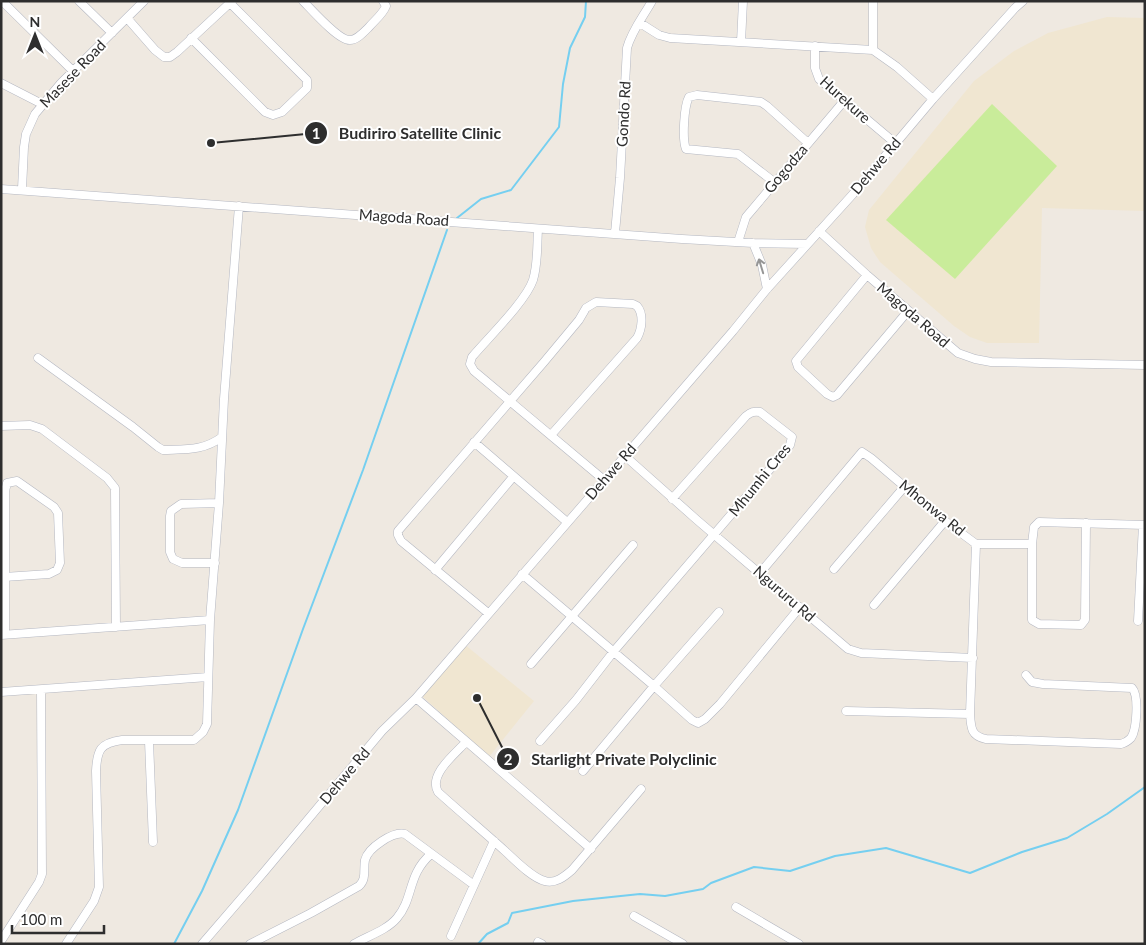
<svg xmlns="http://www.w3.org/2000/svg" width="1146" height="945" viewBox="0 0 1146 945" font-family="Lato,sans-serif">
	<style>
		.education { fill: #f0e6d1 }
		.pitch { fill: #c9ec9a }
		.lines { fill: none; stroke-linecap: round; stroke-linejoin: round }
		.stream { stroke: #75cff0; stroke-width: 2 }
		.minor-casing { stroke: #b4b7c1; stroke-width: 9 }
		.minor { stroke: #fff; stroke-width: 8 }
		.oneway { stroke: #969696 }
		.labels { text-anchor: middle; stroke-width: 4; stroke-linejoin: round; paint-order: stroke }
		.street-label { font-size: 15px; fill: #2e2e2e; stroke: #fff }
		.leader { fill: none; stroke: #2e2e2e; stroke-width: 2 }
		.callout-dot { fill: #2e2e2e; stroke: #fff; stroke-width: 2 }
		.mark-label { font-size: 15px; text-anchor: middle; font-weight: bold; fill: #fff }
		.callout-label { font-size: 16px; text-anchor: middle; font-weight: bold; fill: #2e2e2e; stroke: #fff; stroke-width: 4; stroke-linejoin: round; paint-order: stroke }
	</style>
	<rect width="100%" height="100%" fill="#efe9e1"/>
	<path class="education" d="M1107 17 1145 18V211L1042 208 1039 343H987L970 337 954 326 880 262 871 248 865 227 869 210 974 81 1014 51 1048 33Z
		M464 644 534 701 489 757 421 695Z"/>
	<path class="pitch" d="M992 104 1057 166 955 279 886 220Z"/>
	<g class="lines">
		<path class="stream" d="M457 218 481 199 511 190 559 127 563 84 570 48 585 17 586 1
			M174 944 202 891 238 810 303 629 363 470 447 230
			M478 944 487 934 508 923 512 913 573 901 640 894 665 896 703 889 711 883 754 867 790 871 835 856 886 848 970 873 1022 852 1067 838 1107 814 1145 787"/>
		<g class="minor-casing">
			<path id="minor" d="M2 1 73 71
				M79 1 112 33
				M303 1C311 9 339 41 350 40 357 40 364 32 369 27 375 20 383 14 386 6L383 1
				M873 1V50L897 67 933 99
				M127 18 155 50 164 57H170L177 52 232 1
				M640 23 659 35 670 38 873 50
				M191 38 265 112 273 115 282 112 307 88V80L230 3
				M741 42 743 1
				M815 46V68L819 79 895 143
				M1 83 42 104
				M774 182 738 154 686 149C682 139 684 106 689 97L697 95 761 102 767 106 808 143
				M1 189 682 239 753 243 807 244
				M22 189 24 147 26 134 35 114 61 83 144 1
				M538 229C537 245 538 264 533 280 526 301 488 338 472 357L470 364 474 371 604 480
				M819 231 867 275 958 353 975 359 991 362 1145 365
				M615 233 620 178 627 48C632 30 643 17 652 1
				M738 242 746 217 844 101
				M753 243 762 265 767 289
				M867 275 796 361 798 367 827 394 833 397 837 395 908 311
				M38 358 133 427 158 447 163 450C186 449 203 451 222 437
				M1 426 30 425 42 429 107 478 115 488 116 627
				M474 442 567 522
				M625 456 697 520 848 649 861 653 973 658
				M976 544 970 714C971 728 971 736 986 739L1121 744C1125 743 1128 741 1131 738 1137 729 1139 695 1132 688L1043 684 1032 682 1026 675
				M1032 544V620L1039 624 1081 625 1085 620 1086 523
				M215 563H182L173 559 170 552V516L171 511 181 504 219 503
				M834 569 905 486
				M435 570 513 477
				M760 573 862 452 871 458 945 521 976 544H1032L1034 527 1039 522 1145 525
				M522 574 654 686 692 720 698 723 705 719 720 704 800 607
				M4 577 49 574 57 570 60 563 58 513 54 507 17 481 7 483 5 491V634
				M874 605 945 521
				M488 613 401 541 398 535V531L544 362 579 320 586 308 596 302 633 304 637 306C644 314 642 329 637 338L551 435
				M1138 621 1143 525
				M1 635 210 620
				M531 664 633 545
				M1 692 208 677
				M416 698 591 849
				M846 711 970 714
				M149 741 153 842
				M540 741 576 700 614 651 783 454 790 445 792 437 760 412C754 411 751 412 746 416L672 499
				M466 742C455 754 428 775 438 792 460 812 483 831 505 851 515 860 532 878 545 881 555 884 564 877 572 870L641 789
				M583 771 654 686 719 612
				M736 907 799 944
				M634 916 683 944
				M451 936 494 841
				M1 941 39 882 42 874 41 690
				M538 942 542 944
				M66 944 94 901 99 887 96 771C97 750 100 743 122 740H194L203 732 207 724 210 620 219 503 224 399 239 206
				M202 944 264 872 382 731 416 698 733 331 767 289 853 194 933 99 1015 8 1023 1
				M250 944 311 913 359 886C367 879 363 869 365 860 368 848 393 831 405 834L474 885
				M354 944C368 936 387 930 397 918 414 898 407 875 431 854"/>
		</g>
		<use href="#minor" class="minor"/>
	</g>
	<defs><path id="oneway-shaft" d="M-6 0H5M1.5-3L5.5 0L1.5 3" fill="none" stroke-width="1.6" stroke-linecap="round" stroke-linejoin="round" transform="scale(1.25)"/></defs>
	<use class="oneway" href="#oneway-shaft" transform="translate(761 266) rotate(-107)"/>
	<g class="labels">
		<g class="street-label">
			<text transform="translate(73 74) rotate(-46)" y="5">Masese Road</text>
			<text transform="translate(845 100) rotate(42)" y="5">Hurekure</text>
			<text transform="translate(624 114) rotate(-87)" y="5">Gondo Rd</text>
			<text transform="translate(876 166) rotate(-50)" y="5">Dehwe Rd</text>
			<text transform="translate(786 169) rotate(-50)" y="5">Gogodza</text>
			<text transform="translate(404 218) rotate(4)" y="5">Magoda Road</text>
			<text transform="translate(913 315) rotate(41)" y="5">Magoda Road</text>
			<text transform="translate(611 472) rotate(-49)" y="5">Dehwe Rd</text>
			<text transform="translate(760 480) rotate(-51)" y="5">Mhumhi Cres</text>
			<text transform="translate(932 508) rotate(39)" y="5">Mhonwa Rd</text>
			<text transform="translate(784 594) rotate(41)" y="5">Ngururu Rd</text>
			<text transform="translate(345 776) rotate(-50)" y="5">Dehwe Rd</text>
		</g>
	</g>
	<path class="leader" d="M211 143L316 133M477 698L508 759"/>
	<g class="callout-dot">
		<circle cx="211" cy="143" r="5"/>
		<circle cx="477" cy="698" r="5"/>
		<circle cx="316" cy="133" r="12"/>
		<circle cx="508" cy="759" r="12"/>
	</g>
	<g class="mark-label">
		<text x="316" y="139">1</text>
		<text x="508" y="765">2</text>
	</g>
	<g class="callout-label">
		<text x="420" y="139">Budiriro Satellite Clinic</text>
		<text x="624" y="765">Starlight Private Polyclinic</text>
	</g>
	<rect width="1146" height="945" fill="none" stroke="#2e2e2e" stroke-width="5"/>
	<g transform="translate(35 35)" stroke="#ffffff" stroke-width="4" paint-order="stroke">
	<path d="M0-4L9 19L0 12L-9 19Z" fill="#2e2e2e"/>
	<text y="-8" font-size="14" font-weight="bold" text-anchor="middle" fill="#2e2e2e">N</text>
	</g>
	<path d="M12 925v8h92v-8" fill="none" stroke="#2e2e2e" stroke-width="2.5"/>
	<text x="20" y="925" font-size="15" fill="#2e2e2e" stroke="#ffffff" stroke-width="4" paint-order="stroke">100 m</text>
</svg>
